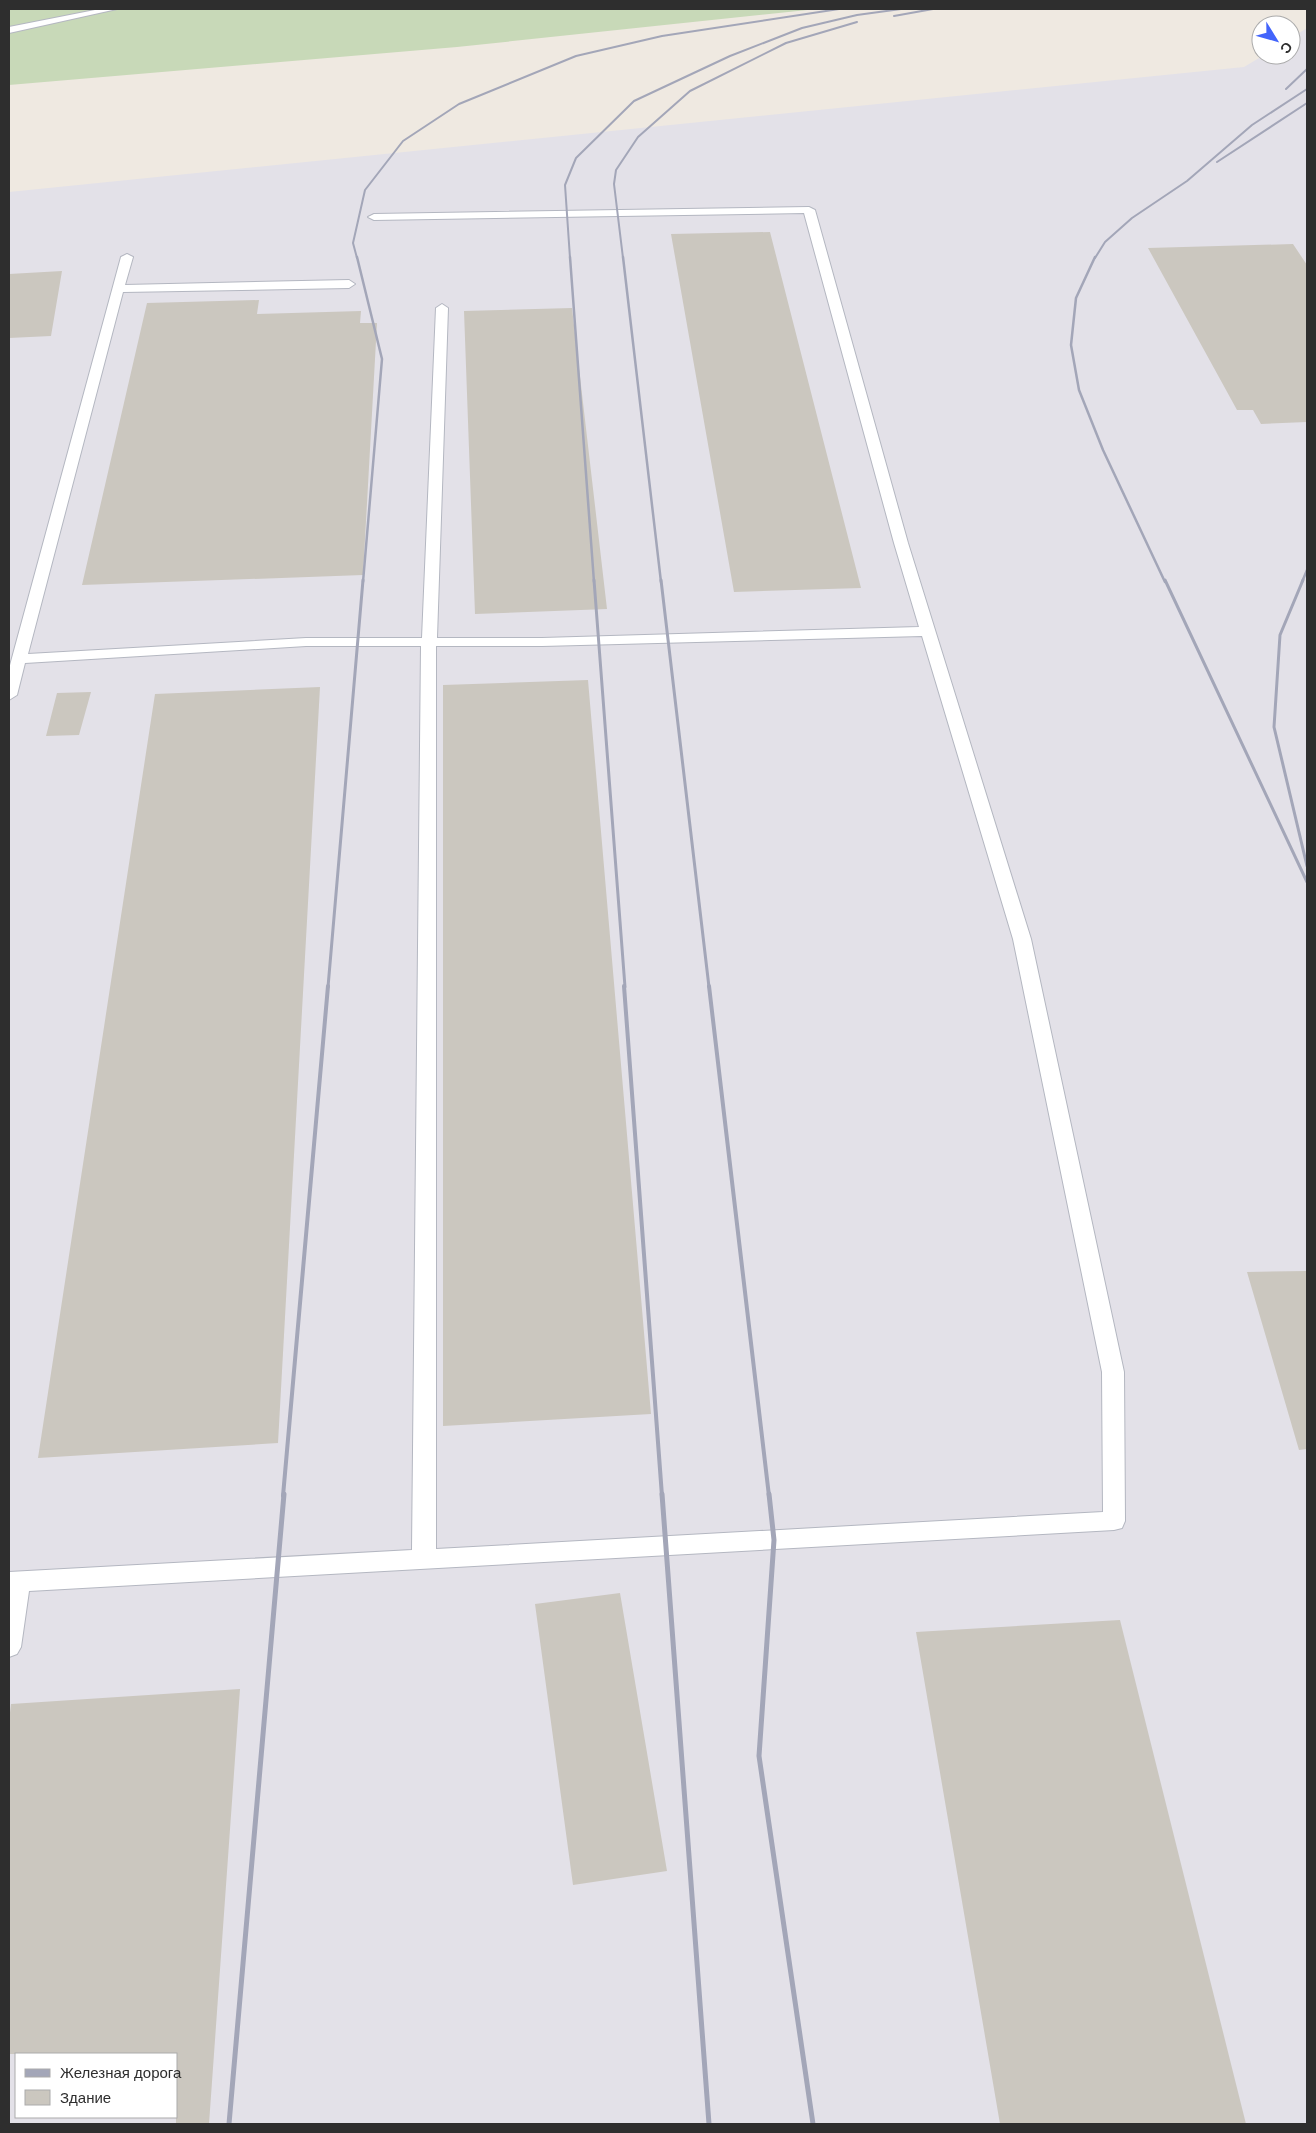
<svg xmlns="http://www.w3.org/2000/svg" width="1316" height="2133" viewBox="0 0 1316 2133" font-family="Helvetica,sans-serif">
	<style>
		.industrial { fill: #e3e1e8; fill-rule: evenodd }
		.cemetery { fill: #c8d9b8 }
		.building { fill: #cbc7bf }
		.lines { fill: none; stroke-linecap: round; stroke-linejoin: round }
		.lane-casing { stroke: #b4b7c1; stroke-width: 2 }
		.lane { fill: #fff; fill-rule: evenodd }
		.rail-far4 { stroke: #a3a6b8; stroke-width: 2 }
		.rail-far3 { stroke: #a3a6b8; stroke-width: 2.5 }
		.rail-far2 { stroke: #a3a6b8; stroke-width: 3 }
		.rail-far1 { stroke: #a3a6b8; stroke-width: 4 }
		.rail { stroke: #a3a6b8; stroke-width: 5 }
	</style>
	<rect width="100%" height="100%" fill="#efe9e1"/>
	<path class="industrial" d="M1307 28V2124H9V192L1244 67 1264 55H1291V38ZM16 2054H176V2117H16Z"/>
	<path class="cemetery" d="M9 9H817L457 47 9 85Z"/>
	<path class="building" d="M770 232 861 588 734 592 671 234Z
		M1293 244 1307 265V422L1261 424 1253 410H1237L1148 248Z
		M62 271 51 336 9 338V274Z
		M259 300 257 314 361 311 360 323H377L363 575 82 585 147 303Z
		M572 308 607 609 475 614 464 311Z
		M588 680 651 1414 443 1426V685Z
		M320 687 278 1443 38 1458 155 694Z
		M91 692 79 735 46 736 57 693Z
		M1307 1271V1449L1299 1450 1247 1272Z
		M620 1593 667 1871 573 1885 535 1604Z
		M1120 1620 1246 2124H1000L916 1632Z
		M240 1689 209 2124H176V2054H9V1721L11 1704Z"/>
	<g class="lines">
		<g class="lane-casing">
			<path id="lane" d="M100 9H117L9 33V27Z
				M809 207 815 210 908 543 1031 939 1124 1372 1125 1521 1122 1528 1114 1530 29 1591 21 1647 17 1654 9 1657V1572L412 1550 421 646H306L25 663 17 695 9 700V669L121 257 127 254 133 257 125 285 349 280 355 284 349 288 123 292 28 654 306 638H422L436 308 442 304 448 308 437 638H542L919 627 894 543 804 213 374 220 368 217 374 214ZM922 636 1013 939 1102 1372 1103 1512 436 1549V646H542Z"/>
		</g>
		<use href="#lane" class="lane"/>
		<path class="rail-far4" d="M894 16 933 9
			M1286 89 1307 69
			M1217 162 1307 103
			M357 258 353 243 365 190 403 141 459 104 576 56 662 36 839 9
			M570 258 565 185 576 158 634 101 730 56 802 28 857 15 901 9
			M623 258 614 184 616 170 638 137 690 91 786 43 857 22
			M1095 258 1105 242 1132 218 1187 181 1252 125 1307 89"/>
		<path class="rail-far3" d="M357 257 382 359 363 582
			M570 257 594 582
			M623 257 661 582
			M1095 257 1076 298 1071 345 1079 390 1103 450 1165 582
			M1302 582 1307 570"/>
		<path class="rail-far2" d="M594 580 625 987
			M661 580 709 987
			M1165 580 1307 882
			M1303 580 1280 635 1274 727 1307 866
			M328 987 363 580"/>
		<path class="rail-far1" d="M624 986 662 1496
			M709 986 769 1496
			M283 1496 328 986"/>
		<path class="rail" d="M662 1494 709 2124
			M769 1494 774 1540 759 1756 813 2124
			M229 2124 284 1494"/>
	</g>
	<rect width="1316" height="2133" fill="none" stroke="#2e2e2e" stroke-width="20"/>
	<rect x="15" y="2053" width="162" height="65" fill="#ffffff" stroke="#ababab"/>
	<rect x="25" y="2069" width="25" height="8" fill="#a3a6b8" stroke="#ababab"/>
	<text x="60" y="2078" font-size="15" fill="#2e2e2e">Железная дорога</text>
	<rect x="25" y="2090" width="25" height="15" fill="#cbc7bf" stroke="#ababab"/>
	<text x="60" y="2103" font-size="15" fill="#2e2e2e">Здание</text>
	<g transform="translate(1276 40) rotate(127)"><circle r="24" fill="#ffffff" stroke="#ababab"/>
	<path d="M0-4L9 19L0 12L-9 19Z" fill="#4264fb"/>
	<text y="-8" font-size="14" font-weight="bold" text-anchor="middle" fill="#2e2e2e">С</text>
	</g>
</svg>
